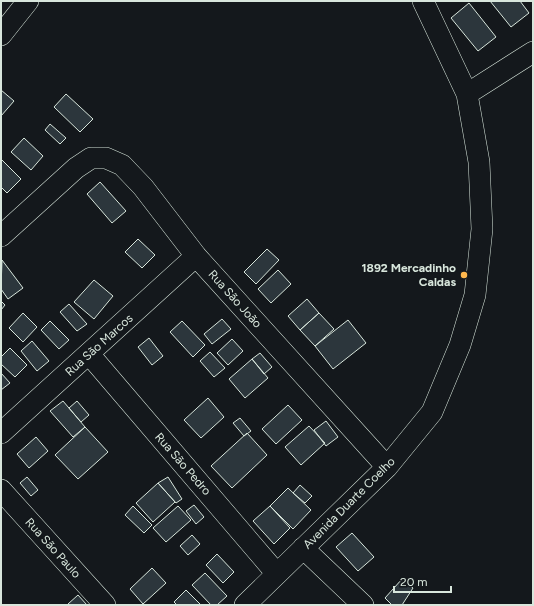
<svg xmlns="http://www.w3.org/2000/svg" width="534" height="606" viewBox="0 0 534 606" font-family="Figtree,sans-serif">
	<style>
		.building { fill: #2c363c; stroke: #d8e6dc }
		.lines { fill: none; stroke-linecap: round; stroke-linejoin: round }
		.minor-casing { stroke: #d8e6dc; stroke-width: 22 }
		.minor { stroke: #14181c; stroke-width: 21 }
		.poi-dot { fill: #ffb74d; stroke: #14181c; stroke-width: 1.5 }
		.labels { text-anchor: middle; stroke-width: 3; stroke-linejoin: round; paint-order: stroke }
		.poi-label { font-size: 12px; font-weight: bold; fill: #d8e6dc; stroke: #14181c; text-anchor: end }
		.street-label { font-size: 12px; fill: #d8e6dc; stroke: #14181c }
	</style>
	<rect width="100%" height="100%" fill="#14181c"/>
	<path class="building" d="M490 1H520L529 13 511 27Z
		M469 3 496 37 478 51 451 18Z
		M1 90 14 101 1 116Z
		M66 94 93 119 80 132 54 107Z
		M50 124 66 138 60 144 45 130Z
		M24 138 43 156 31 170 11 152Z
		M1 159 21 179 7 193 1 187Z
		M100 182 126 211 112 223 87 194Z
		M138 239 155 255 142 268 125 252Z
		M267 249 279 260 256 284 244 272Z
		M2 260 23 288 8 299 1 289Z
		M278 270 291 284 271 303 258 289Z
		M94 280 113 296 94 319 74 302Z
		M307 299 319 313 300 330 288 316Z
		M1 301 5 305 1 310Z
		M69 304 87 324 77 331 60 312Z
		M23 313 37 327 23 342 9 328Z
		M319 313 334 329 315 346 300 330Z
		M222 319 231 329 212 344 204 334Z
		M348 320 366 343 333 369 315 346Z
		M50 321 69 340 59 349 41 330Z
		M182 321 205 345 193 357 170 332Z
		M149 338 163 356 152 365 138 347Z
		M232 339 243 351 228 365 217 353Z
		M32 341 49 361 37 371 21 351Z
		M10 348 27 365 15 377 1 364V357Z
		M210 352 225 368 214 377 200 361Z
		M260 353 272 367 264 374 252 359Z
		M252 359 268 378 245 398 229 379Z
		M1 373 10 383 1 390Z
		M208 398 224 417 201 438 184 420Z
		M63 401 85 427 73 437 50 411Z
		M77 401 89 415 81 422 69 408Z
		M288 405 302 420 276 444 262 429Z
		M240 418 251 431 244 436 233 423Z
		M326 421 338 437 326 446 314 430Z
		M309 426 325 443 301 465 285 447Z
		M85 427 108 452 78 479 55 455Z
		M247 433 267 455 232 488 211 466Z
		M36 437 48 451 29 468 17 454Z
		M27 477 38 490 31 496 20 483Z
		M168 477 182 499 176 503 158 483Z
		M158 483 175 502 153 522 136 503Z
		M300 485 312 496 305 503 293 493Z
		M288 488 311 510 293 529 270 506Z
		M194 505 204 517 196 524 186 511Z
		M133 506 152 525 144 533 125 515Z
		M178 506 191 520 166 542 153 528Z
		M270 506 290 528 274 544 253 521Z
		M352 533 374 557 358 571 336 547Z
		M192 535 200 544 188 555 180 546Z
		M217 554 234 572 223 583 206 565Z
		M152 568 166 583 143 604 130 589Z
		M205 573 227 596 217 605H211L192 585Z
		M402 579 413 588 402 605H392L385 598Z
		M186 590 201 605H177L174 602Z
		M78 595 87 605H69L68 604Z"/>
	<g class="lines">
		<g class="minor-casing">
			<path id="minor" d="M1 35 28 1
				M467 94 533 52
				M1 236 76 168 91 158H106L122 165 143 187 196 256 387 467
				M89 354 277 574
				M1 433 196 256
				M1 490 105 605
				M303 548 363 605
				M245 605 387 467 432 412 460 345 475 295 482 229 479 162 467 94 423 1"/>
		</g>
		<use href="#minor" class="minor"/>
	</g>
	<circle class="poi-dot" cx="464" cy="275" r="4"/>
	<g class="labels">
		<g class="poi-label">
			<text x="456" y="272">1892 Mercadinho<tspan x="456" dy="14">Caldas</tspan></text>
		</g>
		<g class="street-label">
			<text transform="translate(235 299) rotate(48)" y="4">Rua São João</text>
			<text transform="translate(99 345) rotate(-42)" y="4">Rua São Marcos</text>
			<text transform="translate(183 464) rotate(49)" y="4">Rua São Pedro</text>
			<text transform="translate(349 503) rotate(-45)" y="4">Avenida Duarte Coelho</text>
			<text transform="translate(53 548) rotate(48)" y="4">Rua São Paulo</text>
		</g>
	</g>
	<rect width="534" height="606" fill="none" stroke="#d8e6dc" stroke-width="4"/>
	<path d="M394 586v6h57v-6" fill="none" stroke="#d8e6dc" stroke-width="2"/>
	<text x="400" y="586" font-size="12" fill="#d8e6dc" stroke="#14181c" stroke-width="3" paint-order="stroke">20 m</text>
</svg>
